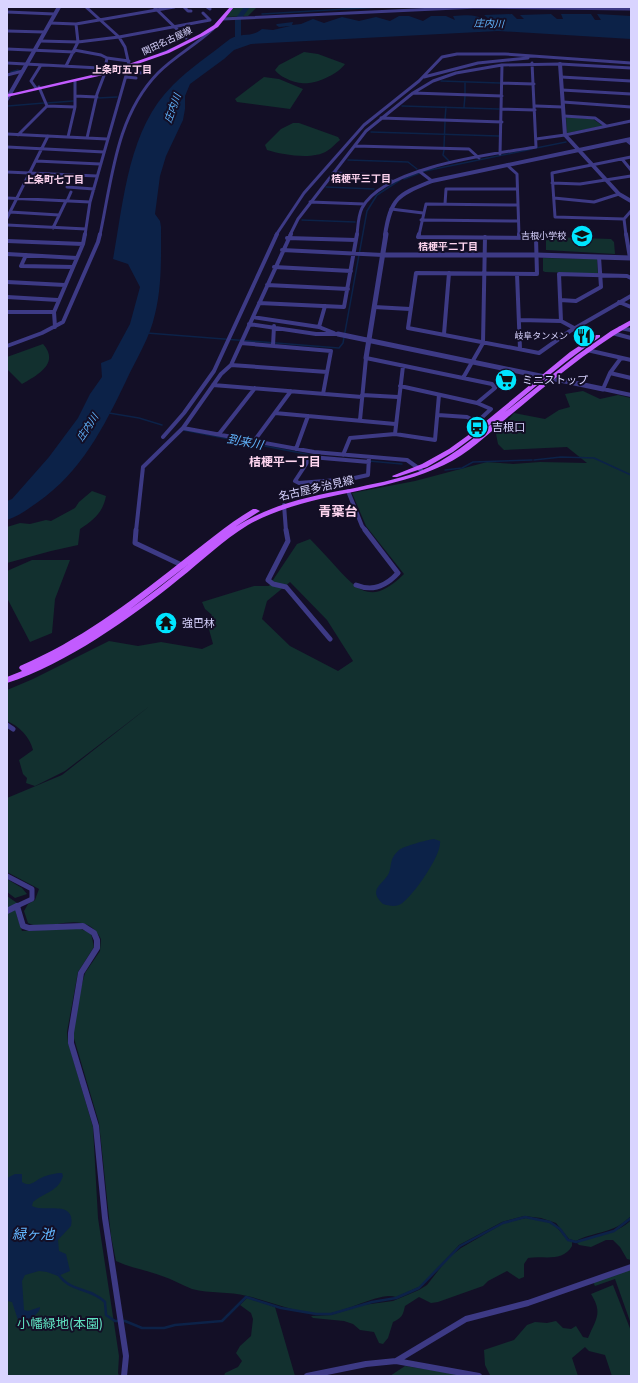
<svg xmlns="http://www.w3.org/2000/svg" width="638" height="1383" viewBox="0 0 638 1383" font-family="'Nunito Sans','Noto Sans JP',sans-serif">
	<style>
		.green { fill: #12302f; fill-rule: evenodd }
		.water { fill: #0c2248 }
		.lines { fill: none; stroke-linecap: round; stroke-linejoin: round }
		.stream-far1 { stroke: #0c2248; stroke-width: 1.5 }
		.stream { stroke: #0c2248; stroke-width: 2.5 }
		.river { fill: #0c2248; fill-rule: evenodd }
		.minor-far3 { stroke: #3d3a85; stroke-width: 3 }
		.minor-far2 { stroke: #3d3a85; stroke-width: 4 }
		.minor-far1 { stroke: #3d3a85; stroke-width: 5 }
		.minor { stroke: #3d3a85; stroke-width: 6 }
		.tertiary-far1 { stroke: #3d3a85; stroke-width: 4 }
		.tertiary { stroke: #3d3a85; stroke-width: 5 }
		.primary { fill: #c25bff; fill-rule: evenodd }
		.labels { text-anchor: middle; stroke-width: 4; stroke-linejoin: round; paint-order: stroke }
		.far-street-label { font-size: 9px; fill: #d9d4ff; stroke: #130f26 }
		.far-poi-label { font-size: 9px; fill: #d9d4ff; stroke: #130f26; text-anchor: end }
		.far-water-label { font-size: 10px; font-style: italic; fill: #62b6ff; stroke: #130f26 }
		.far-neighbourhood-label { font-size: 10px; font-weight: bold; fill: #ffd6f0; stroke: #130f26 }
		.poi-label { font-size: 11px; fill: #d9d4ff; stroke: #130f26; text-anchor: start }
		.street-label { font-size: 11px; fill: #d9d4ff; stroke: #130f26 }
		.water-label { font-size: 12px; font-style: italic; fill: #62b6ff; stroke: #130f26 }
		.neighbourhood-label { font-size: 12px; font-weight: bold; fill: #ffd6f0; stroke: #130f26 }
		.quarter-label { font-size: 13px; font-weight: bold; fill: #ffd6f0; stroke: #130f26 }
		.near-park-label { font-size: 13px; fill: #5fe0c0; stroke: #130f26 }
		.near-water-label { font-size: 14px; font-style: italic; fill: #62b6ff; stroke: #130f26 }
	</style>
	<rect width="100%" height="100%" fill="#130f26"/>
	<path class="green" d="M233 7H257L248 16 225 17Z
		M304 52 318 54 345 64C339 73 320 82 309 83 299 85 280 78 275 70L279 65Z
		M264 77 279 79 303 89 290 109 237 102 235 99Z
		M568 117 593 119 603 126 567 133 566 118Z
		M293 123H299L338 137 340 140C336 143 332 148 327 151 313 160 283 155 267 150L265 145 281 129Z
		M551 237 611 239 614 242 615 254 546 250V240Z
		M543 258 597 259 598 274 545 272 543 271Z
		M43 344C60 363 38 375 22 384L7 369V357Z
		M583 391 600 399 618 395 631 398V1216C612 1235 597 1230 576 1241L569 1239 556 1223 541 1218 524 1216 502 1222 459 1245 421 1286 396 1297C380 1291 344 1314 323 1314 294 1313 273 1302 247 1296 229 1291 210 1294 192 1289 182 1285 172 1279 162 1276 146 1270 131 1268 116 1261L111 1236 99 1123 73 1035 80 991 85 973 100 951 101 939C84 906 50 934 28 923L24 911 28 904 35 900 39 889 7 872V798L62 775 151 705 65 771 35 786 26 783 27 778 23 774 19 760 33 750C30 737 19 726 7 721V690L33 679 109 641 138 646 161 642 202 649 213 644 207 622 212 615 205 609 202 602 254 586H269L297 544 310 539C319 548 328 558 337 568 362 596 375 602 404 574L366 526 352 493 415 481 487 462 513 464 540 462 587 463 567 447 504 450 498 444 496 434 514 413 545 419 559 410 570 407 565 394ZM290 582 327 620 353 661 338 671 290 646 262 619 267 601Z
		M92 491 106 496C103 512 94 520 80 529L78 545 51 551 7 563V527L20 523 30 524 46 520 51 521 75 508 79 502Z
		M32 560H70L55 599 52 633 30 642 7 598V571Z
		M7 879 22 888 27 894 15 898 7 892Z
		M7 896 17 903 16 913 22 931 78 928 91 933 94 947 78 972 67 1032 68 1042 93 1127 98 1218 119 1356 118 1373 119 1376H7Z
		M526 1218C537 1220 550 1220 558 1229 563 1234 565 1239 572 1242V1246C562 1263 543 1255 528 1258L524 1264V1277L519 1279 507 1271 488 1281 483 1286 438 1302 431 1303 419 1297 405 1306C403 1315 402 1318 393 1322L388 1338 383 1344 379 1343 374 1332 360 1330 353 1324 344 1321 313 1318 311 1316 331 1315 363 1305 393 1301 419 1290 427 1285 448 1258 461 1248 504 1223Z
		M631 1220V1260L627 1259 620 1247 613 1240H606L591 1247 579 1245 577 1243C596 1234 616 1235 631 1220Z
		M631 1269V1324L615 1279 595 1286 593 1282Z
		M613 1285 631 1331V1376H612L605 1355 589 1351 585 1347 572 1358 578 1376 490 1375 485 1365 484 1350 514 1340 527 1325 535 1322 547 1323 556 1321 563 1328 571 1329 576 1326 583 1337 588 1338C596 1319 603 1313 591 1294Z
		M247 1298 275 1307 295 1376H224L225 1373 238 1367 242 1361 236 1353 240 1346 251 1336 253 1319 251 1313 240 1305Z
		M405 1366 470 1376H390Z"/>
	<path class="water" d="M512 14 517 19H524L520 15 551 14 557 19H563L561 14H591L595 20H601L597 14 631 16V39L498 31 251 44 234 50 224 59 190 84 185 96V109L183 120 166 156 160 176 155 214 160 221 161 227C161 256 162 286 155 314 150 338 136 359 126 381 104 427 81 472 38 502 28 509 19 516 7 520V501L12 499 49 457 78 418 90 394 102 377 101 363 111 359 130 324 140 287 128 264 113 259C124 200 128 129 173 85 190 68 211 54 230 39 242 32 251 38 262 29L273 30 290 26 279 27 276 25 277 24 293 22 292 25 301 24 313 19 324 23 342 17 359 21 376 17 390 21 399 16H409L423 21 431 16H446L455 20 453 16C464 16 474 13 484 20L489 19 484 15Z
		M434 839 440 841C442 855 413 896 401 904 396 907 389 906 383 904 367 889 383 885 389 873 392 865 389 859 399 850 404 846 427 840 434 839Z
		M62 1173 63 1176C58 1192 45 1192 33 1202L32 1206C44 1213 76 1199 71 1226L58 1240 59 1251 66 1254 70 1271 58 1276 47 1272 39 1271 25 1275 22 1281 24 1310 28 1311 40 1307C40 1315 27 1320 20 1322L18 1320 12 1302 7 1301V1178L15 1174H22V1182C31 1188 35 1180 43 1177 48 1175 56 1173 62 1173Z"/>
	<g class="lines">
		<path class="stream-far1" d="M262 14 380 7
			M160 53 173 48
			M11 72 18 70
			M441 81 500 83
			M465 82V94
			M98 98 117 97
			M47 103 73 101
			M8 106 44 103
			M402 106 499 109
			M464 107 465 96
			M445 119 446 107
			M371 132 499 136
			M444 147 445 122
			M536 148 566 142
			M444 150 443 155 450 162
			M348 160 408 162 417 169
			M404 179 425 171 532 149
			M326 187 374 189
			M302 220 355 222
			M147 333 339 348 343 343 367 211 377 195 400 180
			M109 413 139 418 162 425
			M183 430 311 455
			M534 460 561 457 594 458 631 475
			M369 461 402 464
			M445 470 462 468 473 462 532 460"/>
		<path class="stream" d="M58 1274C71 1293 90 1287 105 1302L106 1315 115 1321H125L142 1328H164L175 1325 222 1321 246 1297 281 1308 316 1314H331L372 1302 396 1298 419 1288 460 1246 503 1223 525 1217 550 1222 560 1229 568 1240 576 1242 614 1231 631 1218"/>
		<path class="river" d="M244 7H250L241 19V44L238 46 235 44V19Z"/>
		<path class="minor-far3" d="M154 7 186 38
			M184 7 188 11H191
			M207 7 210 9
			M7 12 54 14
			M222 19 478 7 631 9
			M50 23 76 24 174 7
			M7 31 44 32
			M40 41 78 42 119 37 210 20 203 13
			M7 49 74 52
			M74 50 101 55 107 58 105 68
			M107 58 129 61
			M7 63 118 69
			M66 66 78 42 76 24
			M127 72 143 73
			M7 75 23 71
			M126 77 136 78
			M424 77 478 63 528 58
			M561 77 631 81
			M503 83 534 84
			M36 88 31 81 41 65
			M562 90 631 94
			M413 93 502 96
			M75 96 97 97
			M563 102 631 107
			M47 106 75 107
			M536 106 563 107
			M502 109 535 110
			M564 116 595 118 606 126
			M381 118 502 122
			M7 134 107 139
			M18 135 47 106 39 87
			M68 137 75 107V81
			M87 138 97 94 105 73
			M536 139 565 135 631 121
			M626 140 631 144
			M355 146 469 149 479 158
			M7 147 104 152
			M500 154 502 65
			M631 157 552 173 555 217 624 219 631 211
			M622 159 631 170
			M36 161 100 164
			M507 165 517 174 519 235
			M419 171 432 181
			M7 172 97 176
			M333 173 379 175 392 181
			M552 183 580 184 631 176
			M67 187 94 189
			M7 198 90 202
			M554 198 594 202 619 194
			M67 201 71 192
			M310 202 364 204
			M445 204 446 189H517
			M391 209 423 213
			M10 212 59 215
			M7 218 48 136
			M624 219 626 235
			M421 220 518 221
			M7 225 86 229
			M53 228 66 201
			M85 235 90 202 129 65 125 47 119 37 86 7
			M100 235C112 179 116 116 158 73 175 56 196 45 213 29
			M276 235 304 193 364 125 419 81 442 57 457 54H505L631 63
			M290 235 298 219 366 131 413 93 433 81 456 73 502 65 560 64 631 68
			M357 235C358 226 358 216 362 208 383 167 493 154 536 147L532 63
			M419 235 426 204 517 205"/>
		<path class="minor-far2" d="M291 234 231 365 221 374 183 428 314 452 407 460 421 470
			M419 234 418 237 536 238 537 274 416 273 408 328 539 353 570 331 631 296
			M519 234V237
			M626 234 630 258
			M287 238 356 240
			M7 241 83 244
			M282 250 383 255
			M7 254 77 258
			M26 255 21 266 73 267
			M274 267 351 271
			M517 274 520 349
			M7 282 65 285
			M267 285 348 289
			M7 297 58 300
			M560 300 576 301 601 287 599 257
			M619 302 631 307
			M259 303 344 307 357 234
			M374 307 410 309
			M7 312H54
			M253 317 319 327 334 333
			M520 320 561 321 559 274 627 276 631 278
			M561 321 574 328
			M249 324 316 334H338
			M55 327 54 312 83 244 85 234
			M319 327 325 306
			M620 328 631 330
			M612 333 631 338
			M444 334 449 273
			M241 343 331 351 323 394
			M7 346 42 333 63 322 98 242 100 234
			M273 346 274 326
			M587 350 631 360
			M621 358 610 373 603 389 631 395
			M231 365 327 372
			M610 373 631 378
			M463 378 483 343 485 237
			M213 385 362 397
			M362 395 398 397
			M275 413 395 424
			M438 415 467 417 477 422 491 409 477 403
			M360 420 366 358 492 384 495 388 477 403 400 386
			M219 434 255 388
			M395 434 403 366
			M163 437 184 413 214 371 277 234
			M254 441 291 391
			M296 449 308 416
			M314 452 295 481 299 483 350 479 368 475 369 457
			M343 455 350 438 395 434 435 440 439 395
			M311 457 369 462
			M348 491 362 526 366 531
			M284 505 286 531
			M136 531 143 467 183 428"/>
		<path class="minor-far1" d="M136 530 135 543 188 568
			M286 530 288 541 268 580 273 584 286 587 330 639
			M356 585C373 592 386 586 398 573L365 530
			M7 725 13 729
			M7 876 32 889V899L15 907"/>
		<path class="minor" d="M17 906 23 926 29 928 83 926 94 933 97 940V948L81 973 71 1033V1043L96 1126 105 1218 126 1356 124 1376
			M7 911 17 906
			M396 1361 479 1376
			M307 1376 366 1364 396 1361 466 1319 528 1303 631 1267"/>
		<path class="tertiary-far1" d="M560 64 565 135 619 194 631 201
			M7 99 59 7
			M385 235C391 197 398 195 432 181L631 139"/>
		<path class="tertiary" d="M383 255H536L631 258
			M338 334 603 389
			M366 358 386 234"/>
		<path class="primary" d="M230 7H234L218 27 203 36 169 53 112 73 7 97V94L14 93 109 71 166 51 200 34 214 25Z
			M631 320V325C586 351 548 384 508 417 488 434 468 454 444 465 381 495 309 491 248 525 223 540 202 561 179 579 131 618 66 664 7 683V677L22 671 19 668 20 666C80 640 126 605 177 565 202 546 226 525 253 509H256L260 511 235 527C270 505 309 496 350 489 372 484 396 480 418 472 448 460 472 440 496 420L453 452 427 467 397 477H393L392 476 422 464 449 449 474 431 570 352 596 335H600V337C566 360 536 386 505 412L577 355 611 331ZM190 563C170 579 150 595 129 610Z"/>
	</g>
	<defs>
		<g id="school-disc" transform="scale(1.15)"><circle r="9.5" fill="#00e5ff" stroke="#130f26"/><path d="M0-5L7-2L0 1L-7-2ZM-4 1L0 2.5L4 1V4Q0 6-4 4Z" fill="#111"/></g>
		<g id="restaurant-disc" transform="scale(1.15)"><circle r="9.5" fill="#00e5ff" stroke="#130f26"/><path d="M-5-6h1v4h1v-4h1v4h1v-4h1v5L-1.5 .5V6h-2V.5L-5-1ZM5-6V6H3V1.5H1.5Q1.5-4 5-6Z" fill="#111"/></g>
		<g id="supermarket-disc" transform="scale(1.15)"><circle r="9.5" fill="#00e5ff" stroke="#130f26"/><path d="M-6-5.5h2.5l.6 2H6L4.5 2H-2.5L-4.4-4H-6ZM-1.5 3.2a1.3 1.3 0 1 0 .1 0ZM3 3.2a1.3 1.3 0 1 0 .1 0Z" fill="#111"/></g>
		<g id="bus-disc" transform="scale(1.15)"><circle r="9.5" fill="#00e5ff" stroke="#130f26"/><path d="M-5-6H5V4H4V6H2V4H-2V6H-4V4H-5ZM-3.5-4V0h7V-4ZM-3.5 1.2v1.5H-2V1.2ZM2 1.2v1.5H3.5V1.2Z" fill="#111"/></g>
		<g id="temple-disc" transform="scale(1.15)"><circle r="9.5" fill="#00e5ff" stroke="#130f26"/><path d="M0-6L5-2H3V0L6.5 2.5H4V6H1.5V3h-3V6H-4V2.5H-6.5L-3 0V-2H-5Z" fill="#111"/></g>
	</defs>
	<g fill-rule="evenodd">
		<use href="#school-disc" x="582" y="236"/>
		<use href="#restaurant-disc" x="584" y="336"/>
		<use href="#supermarket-disc" x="506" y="380"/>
		<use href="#bus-disc" x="477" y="427"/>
		<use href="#temple-disc" x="166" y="623"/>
	</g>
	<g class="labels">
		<g class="far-street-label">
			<text transform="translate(167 41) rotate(-25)" y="3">関田名古屋線</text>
		</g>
		<g class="far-poi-label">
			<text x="566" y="239">吉根小学校</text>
			<text x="568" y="339">岐阜タンメン</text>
		</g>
		<g class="far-water-label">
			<text transform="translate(489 23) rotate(2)" y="4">庄内川</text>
			<text transform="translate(172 108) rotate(-70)" y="4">庄内川</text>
			<text transform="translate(87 427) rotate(-56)" y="4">庄内川</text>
		</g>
		<g class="far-neighbourhood-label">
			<text x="122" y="73">上条町五丁目</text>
			<text x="361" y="182">桔梗平三丁目</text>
			<text x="54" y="183">上条町七丁目</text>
			<text x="448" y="250">桔梗平二丁目</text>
		</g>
		<g class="poi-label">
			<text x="522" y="384">ミニストップ</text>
			<text x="492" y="431">吉根口</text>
			<text x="182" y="627">強巴林</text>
		</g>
		<g class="street-label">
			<text transform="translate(316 488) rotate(-13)" y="4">名古屋多治見線</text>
		</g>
		<g class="water-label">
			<text transform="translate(245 442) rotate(11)" y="4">到来川</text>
		</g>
		<g class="neighbourhood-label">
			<text x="285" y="466">桔梗平一丁目</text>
		</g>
		<g class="quarter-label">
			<text x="338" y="516">青葉台</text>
		</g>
		<g class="near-park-label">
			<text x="60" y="1328">小幡緑地(本園)</text>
		</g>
		<g class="near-water-label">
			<text x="33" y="1239">緑ヶ池</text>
		</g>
	</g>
	<rect width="638" height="1383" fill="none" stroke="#d9d4ff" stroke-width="16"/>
</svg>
